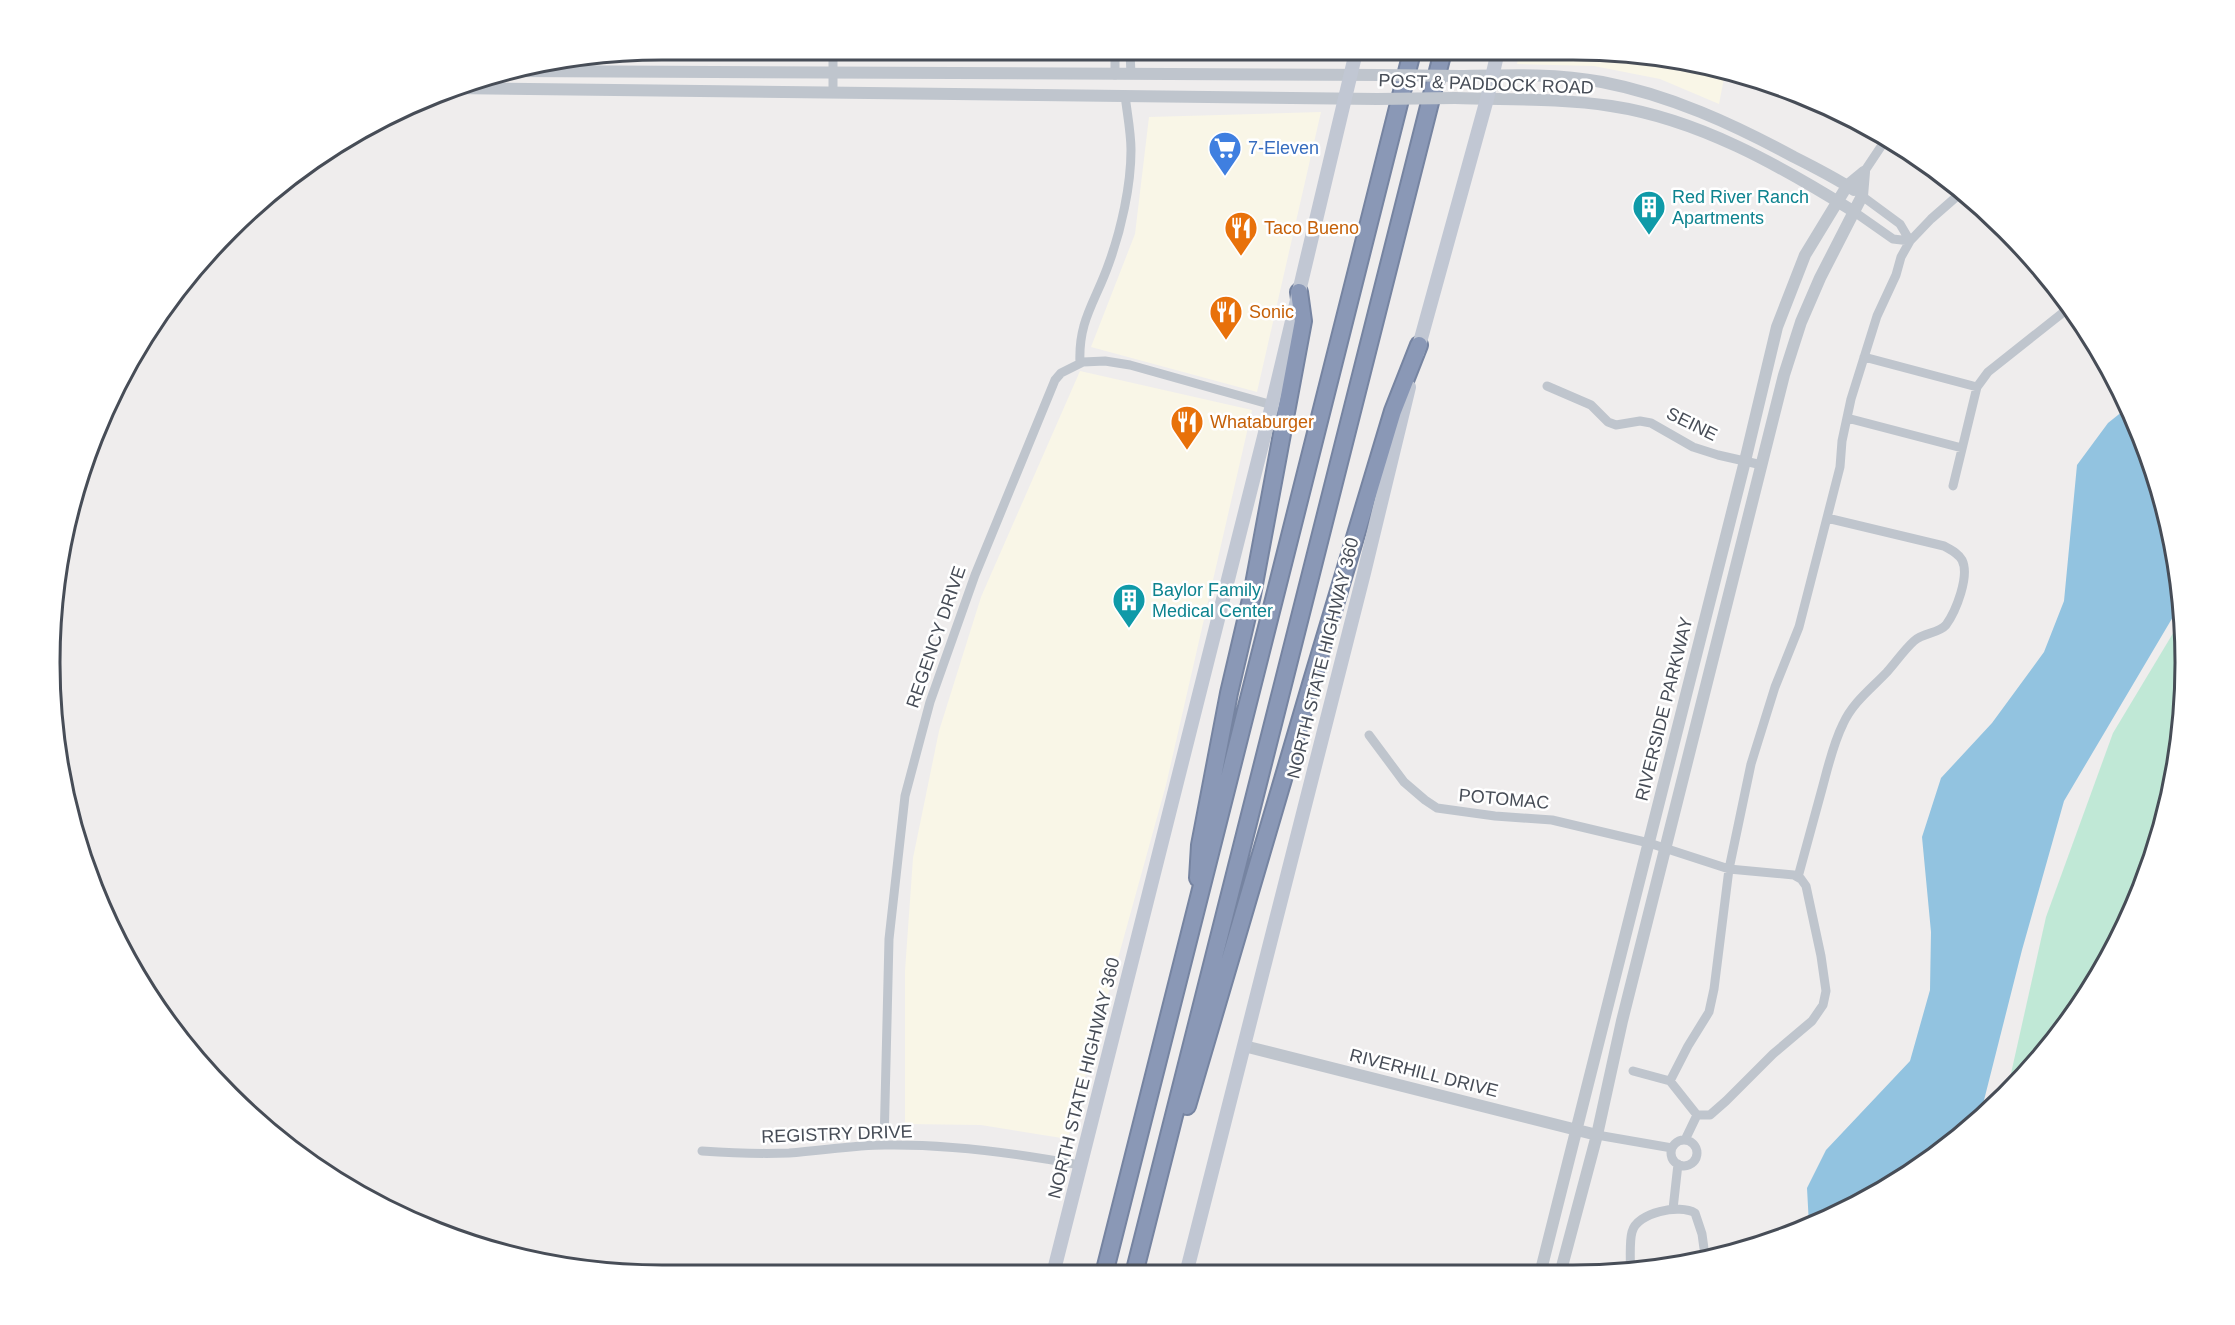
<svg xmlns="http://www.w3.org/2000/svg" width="2235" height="1325" viewBox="0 0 2235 1325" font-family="Arial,sans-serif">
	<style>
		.commercial { fill: #f9f6e7 }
		.green { fill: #c0e8d6 }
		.water { fill: #92c3e0 }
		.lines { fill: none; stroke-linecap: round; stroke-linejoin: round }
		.motorway-casing { stroke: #7684a1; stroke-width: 20 }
		.minor { stroke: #bfc5cd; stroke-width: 9 }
		.tertiary { stroke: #bfc5cd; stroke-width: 12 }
		.secondary { stroke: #c1c7d3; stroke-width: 14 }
		.motorway { stroke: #8a98b6; stroke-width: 16 }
		.tertiary-bridge { stroke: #bfc5cd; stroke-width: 12 }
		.labels { text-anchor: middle; stroke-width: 5; stroke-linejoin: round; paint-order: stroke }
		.street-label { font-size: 18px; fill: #474d57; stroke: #fff }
		.shop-label { font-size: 18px; fill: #366cbe; stroke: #fff; text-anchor: start }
		.culture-label { font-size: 18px; fill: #0d838f; stroke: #fff; text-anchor: start }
		.food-label { font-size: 18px; fill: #c56008; stroke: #fff; text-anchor: start }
		.rim { fill: none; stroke: #474d57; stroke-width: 3 }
	</style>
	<rect width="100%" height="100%" fill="#efeded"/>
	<path class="commercial" d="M1520 51H1613L1725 73 1719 104 1660 79 1594 66 1517 64Z
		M1334 52 1332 61 1143 60 1148 53Z
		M1136 53V60L567 58 582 55Z
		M1321 112 1257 392 1091 347 1135 234 1149 117Z
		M1080 371 1252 410 1166 785 1068 1139 981 1125 905 1124V971L913 858 939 731 981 597Z"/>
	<path class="green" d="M2181 620 2185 663 2174 782 2139 897 2082 1003 2008 1087 2046 917 2113 733Z"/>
	<path class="water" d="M2128 407 2139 428 2174 543 2180 605 2064 801 2022 950 1979 1120 1879 1194 1809 1225 1807 1188 1826 1150 1910 1061 1930 990 1931 932 1922 837 1941 778 1992 723 2044 652 2064 601 2077 465 2108 423Z"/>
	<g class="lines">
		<g class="motorway-casing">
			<path id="motorway" d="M1198 878 1200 845 1229 693 1252 595 1303 321 1299 292
				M1187 1106 1311 684 1393 411 1419 345
				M1104 1274 1412 52
				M1134 1274 1443 51"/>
		</g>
		<path class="minor" d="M1115 53V75
			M1130 53 1131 74
			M833 54V91
			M1864 172 1886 139
			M1862 196 1900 224 1910 241
			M1853 211 1893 239 1910 241
			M1864 357 1977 387
			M1080 363C1078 320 1096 301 1109 263 1121 230 1131 186 1131 150 1131 132 1127 113 1125 95
			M1547 386 1591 405 1608 422 1616 425 1640 421 1651 423 1693 447 1718 455 1762 465
			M1847 418 1962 448
			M1953 486 1977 387 1988 372 2070 307
			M1369 735 1404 782 1425 800 1437 808 1495 816 1552 820 1649 843 1729 869 1794 875 1801 879 1806 886 1821 956 1826 991 1823 1005 1812 1021 1773 1054 1726 1101 1710 1115H1697
			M1798 877C1806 848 1814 818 1822 789 1828 767 1833 744 1843 724 1853 702 1871 689 1887 672 1896 662 1904 650 1914 641 1924 632 1938 634 1946 625 1956 611 1970 576 1962 560 1958 553 1951 550 1944 546L1827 518
			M1633 1071 1670 1081 1697 1115 1685 1140
			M1670 1081 1688 1046 1709 1012 1714 989 1729 869 1751 764 1775 687 1799 627 1840 467 1842 441 1851 399 1877 316 1896 275 1901 257 1910 241 1931 219 1955 198 1959 191
			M1597 1135 1672 1148
			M1671 1153a13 13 0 1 1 26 0a13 13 0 1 1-26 0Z
			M884 1145 889 939 905 796 930 702 975 575 1055 380 1061 373 1083 362 1105 361 1130 365 1272 405
			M702 1151C731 1153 760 1154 789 1153 821 1151 853 1145 885 1145 951 1144 1016 1153 1080 1165
			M1673 1209 1678 1164
			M1630 1271C1631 1259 1629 1243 1632 1232 1637 1212 1680 1204 1695 1213L1702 1234 1705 1256"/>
		<path class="tertiary" d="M513 71 1382 75
			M1460 76C1507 75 1556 73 1602 82 1670 95 1733 124 1794 157 1814 167 1835 178 1854 190
			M451 88 1377 99
			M1455 98C1506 100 1559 98 1611 106 1698 119 1779 165 1853 211
			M1244 1046 1597 1135
			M1540 1274 1745 461 1777 327 1805 255 1847 186 1864 172
			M1560 1274 1597 1135 1622 1021 1784 375 1801 322 1820 278 1862 196 1864 172"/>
		<path class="secondary" d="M1417 353 1487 99 1498 51
			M1053 1274 1272 405 1356 52
			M1186 1274 1364 573 1409 387"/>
		<use href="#motorway" class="motorway"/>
		<path class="tertiary-bridge" d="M1382 75 1460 76
			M1377 99 1455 98"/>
	</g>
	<defs>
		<g id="supermarket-pin" transform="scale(1.725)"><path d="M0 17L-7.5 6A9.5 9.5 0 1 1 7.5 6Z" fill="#3f7fe0" stroke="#fff"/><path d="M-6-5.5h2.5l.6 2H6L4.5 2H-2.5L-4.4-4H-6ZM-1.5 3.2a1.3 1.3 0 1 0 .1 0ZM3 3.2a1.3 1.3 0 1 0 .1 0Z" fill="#fff"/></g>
		<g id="building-pin" transform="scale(1.725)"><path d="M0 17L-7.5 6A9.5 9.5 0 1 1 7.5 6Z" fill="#0f9aa8" stroke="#fff"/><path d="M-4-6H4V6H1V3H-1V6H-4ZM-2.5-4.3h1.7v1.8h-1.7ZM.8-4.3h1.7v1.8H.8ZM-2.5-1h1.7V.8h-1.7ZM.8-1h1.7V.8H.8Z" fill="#fff"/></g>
		<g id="restaurant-pin" transform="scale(1.725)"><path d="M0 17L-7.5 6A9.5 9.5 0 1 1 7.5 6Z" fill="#e8710a" stroke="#fff"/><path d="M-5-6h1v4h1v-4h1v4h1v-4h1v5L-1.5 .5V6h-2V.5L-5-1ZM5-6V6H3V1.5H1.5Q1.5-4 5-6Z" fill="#fff"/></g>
	</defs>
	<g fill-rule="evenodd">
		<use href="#supermarket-pin" x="1225" y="148"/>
		<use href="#building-pin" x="1649" y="207"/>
		<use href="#restaurant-pin" x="1241" y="228"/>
		<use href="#restaurant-pin" x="1226" y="312"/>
		<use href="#restaurant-pin" x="1187" y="422"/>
		<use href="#building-pin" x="1129" y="600"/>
	</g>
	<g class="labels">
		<g class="street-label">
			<text transform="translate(1486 84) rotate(2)" y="6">POST &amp; PADDOCK ROAD</text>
			<text transform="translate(1692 424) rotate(26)" y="6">SEINE</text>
			<text transform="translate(936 637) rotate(-71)" y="6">REGENCY DRIVE</text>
			<text transform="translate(1323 658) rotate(-76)" y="6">NORTH STATE HIGHWAY 360</text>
			<text transform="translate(1664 709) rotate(-76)" y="6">RIVERSIDE PARKWAY</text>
			<text transform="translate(1504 799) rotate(5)" y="6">POTOMAC</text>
			<text transform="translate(1424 1073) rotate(14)" y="6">RIVERHILL DRIVE</text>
			<text transform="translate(1084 1078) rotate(-76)" y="6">NORTH STATE HIGHWAY 360</text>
			<text transform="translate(837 1134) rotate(-2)" y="6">REGISTRY DRIVE</text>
		</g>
		<g class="shop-label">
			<text x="1248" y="154">7-Eleven</text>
		</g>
		<g class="culture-label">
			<text x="1672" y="203">Red River Ranch<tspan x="1672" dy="21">Apartments</tspan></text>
			<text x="1152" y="596">Baylor Family<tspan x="1152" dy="21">Medical Center</tspan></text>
		</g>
		<g class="food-label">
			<text x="1264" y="234">Taco Bueno</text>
			<text x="1249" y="318">Sonic</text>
			<text x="1210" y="428">Whataburger</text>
		</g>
	</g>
	<path d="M0 0H2235V1325H0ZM662 60H1573A602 602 0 0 1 2175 662V663A602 602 0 0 1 1573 1265H662A602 602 0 0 1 60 663V662A602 602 0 0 1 662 60Z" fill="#fff" fill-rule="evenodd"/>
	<path class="rim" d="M662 60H1573A602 602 0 0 1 2175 662V663A602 602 0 0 1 1573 1265H662A602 602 0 0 1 60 663V662A602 602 0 0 1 662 60Z"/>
</svg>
